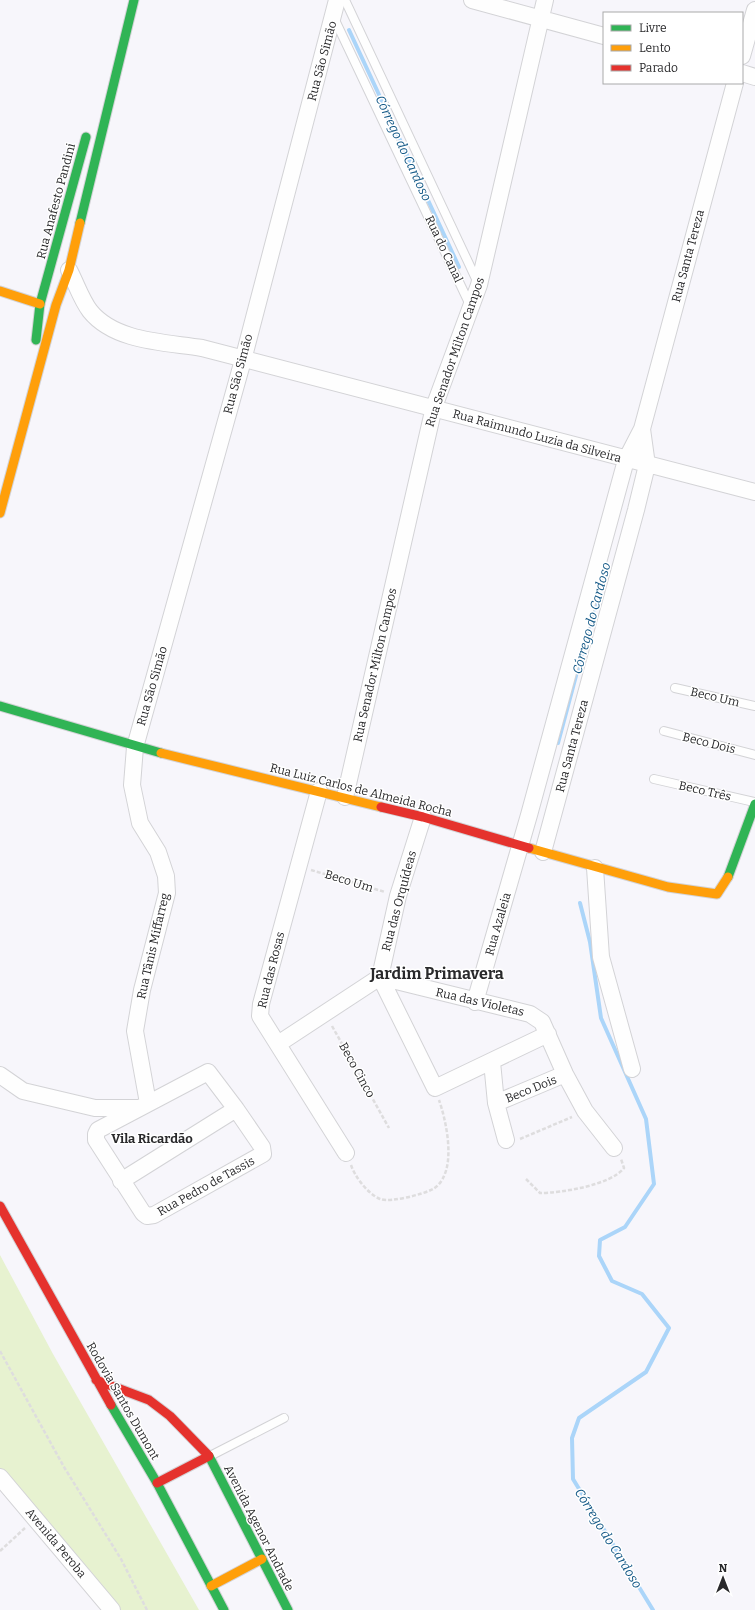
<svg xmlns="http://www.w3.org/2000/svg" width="755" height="1610" viewBox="0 0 755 1610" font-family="Bitter,serif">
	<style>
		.green { fill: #e7f2d0 }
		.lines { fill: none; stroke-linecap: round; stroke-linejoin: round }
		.stream { stroke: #abd5f9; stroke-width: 4 }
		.lane-casing { stroke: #d3d3d6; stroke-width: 10 }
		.street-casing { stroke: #d3d3d6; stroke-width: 18 }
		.fast-casing { stroke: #d3d3d6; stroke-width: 11 }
		.slow-casing { stroke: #d3d3d6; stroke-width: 11 }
		.jam-casing { stroke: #d3d3d6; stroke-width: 11 }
		.path { stroke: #deddde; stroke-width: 2.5; stroke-dasharray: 4 2; stroke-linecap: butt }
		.lane { stroke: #fefefe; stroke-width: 8 }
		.street { stroke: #fefefe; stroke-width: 16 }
		.fast { stroke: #30b455; stroke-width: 9 }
		.slow { stroke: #ff9f0a; stroke-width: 9 }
		.jam { stroke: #e5322d; stroke-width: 9 }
		.labels { text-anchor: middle; stroke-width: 3; stroke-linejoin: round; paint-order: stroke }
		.street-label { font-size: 12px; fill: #29292b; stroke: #fff }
		.water-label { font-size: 13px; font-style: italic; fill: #145987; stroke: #fff }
		.neighbourhood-label { font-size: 13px; font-weight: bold; fill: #29292b; stroke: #fff }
		.district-label { font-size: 16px; font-weight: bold; fill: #29292b; stroke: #fff }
	</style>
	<rect width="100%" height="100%" fill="#f7f6fb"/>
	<path class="green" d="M0 1255 53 1354 199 1610H119L0 1472Z"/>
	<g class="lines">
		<path class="stream" d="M349 30 459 267
			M558 743 596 601
			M580 903 590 942 601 1018 646 1119 654 1184 625 1227 600 1240 599 1256 612 1281 642 1294 669 1328 646 1372 579 1418 572 1438 573 1479 653 1610"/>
		<g class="lane-casing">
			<path id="lane" d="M345 0 478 283
				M334 18 470 305
				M675 688 755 706
				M664 731 755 755
				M654 779 754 802
				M210 1456 284 1418"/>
		</g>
		<g class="street-casing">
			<path id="street" d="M472 0 604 36
				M742 56 755 10
				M742 73 755 77
				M69 270C76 283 81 299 90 311 115 342 165 342 202 348L755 492
				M319 791 261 1004 260 1016 346 1153
				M345 797 434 407 479 285 545 0
				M423 817 398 896 380 977 435 1088 548 1034
				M543 852 636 510 647 465 642 429
				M595 868 601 957 632 1069
				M475 1002 529 815 626 460 642 429 735 83
				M278 1044 380 977 530 1014 542 1022 565 1074 585 1111 614 1148
				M492 1062 496 1103 506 1140
				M208 1072 236 1109 262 1147 263 1154 154 1215 147 1216 143 1213 96 1140V1134L98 1130Z
				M0 1075 23 1091 95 1108H137
				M148 1103 135 1031 142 990 167 893 166 876 158 852 140 823 132 785 135 747 243 360 337 0
				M496 1103 565 1074
				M121 1181 236 1109
				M0 1477 112 1610"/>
		</g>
		<g class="fast-casing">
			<path id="fast" d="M80 223 134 0
				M36 340 40 304 86 137
				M0 706 161 753
				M728 877 755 804
				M111 1405 157 1483 224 1610
				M209 1456 288 1610"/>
		</g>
		<g class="slow-casing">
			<path id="slow" d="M0 291 40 304
				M0 513 56 305 69 270 80 223
				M161 753 381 807
				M529 848 668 887 717 894 728 877
				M211 1586 262 1559"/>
		</g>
		<g class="jam-casing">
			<path id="jam" d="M381 807 423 817 529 848
				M0 1206 111 1405
				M96 1380 149 1400 170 1416 209 1456 157 1483"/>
		</g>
		<path class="path" d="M311 870 385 892
			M332 1026 389 1128
			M520 1139 572 1117
			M351 1165C355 1177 368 1194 380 1199 390 1203 424 1194 433 1189 437 1187 442 1181 443 1178 454 1158 446 1120 439 1100
			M526 1179 540 1193C561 1193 611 1185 624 1168L621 1159
			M0 1351 64 1467 121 1559 147 1610
			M0 1551 25 1528"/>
		<use href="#lane" class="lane"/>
		<use href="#street" class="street"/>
		<use href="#fast" class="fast"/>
		<use href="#slow" class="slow"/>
		<use href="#jam" class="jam"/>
	</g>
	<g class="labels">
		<g class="street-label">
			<text transform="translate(322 61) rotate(-75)" y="4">Rua São Simão</text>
			<text transform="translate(56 201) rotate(-75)" y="4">Rua Anafesto Pandini</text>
			<text transform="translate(444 249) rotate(65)" y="4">Rua do Canal</text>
			<text transform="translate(688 256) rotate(-75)" y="4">Rua Santa Tereza</text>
			<text transform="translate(455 352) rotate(-71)" y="4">Rua Senador Milton Campos</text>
			<text transform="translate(238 374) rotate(-75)" y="4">Rua São Simão</text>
			<text transform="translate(537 436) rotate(15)" y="4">Rua Raimundo Luzia da Silveira</text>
			<text transform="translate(375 665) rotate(-77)" y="4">Rua Senador Milton Campos</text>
			<text transform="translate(152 686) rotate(-74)" y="4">Rua São Simão</text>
			<text transform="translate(715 697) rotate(13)" y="4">Beco Um</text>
			<text transform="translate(709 743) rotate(14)" y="4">Beco Dois</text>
			<text transform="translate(572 746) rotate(-75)" y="4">Rua Santa Tereza</text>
			<text transform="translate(361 790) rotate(14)" y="4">Rua Luiz Carlos de Almeida Rocha</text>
			<text transform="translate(705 791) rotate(13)" y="4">Beco Três</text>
			<text transform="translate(349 881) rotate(17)" y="4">Beco Um</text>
			<text transform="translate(399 901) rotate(-75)" y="4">Rua das Orquídeas</text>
			<text transform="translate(498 924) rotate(-74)" y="4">Rua Azaleia</text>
			<text transform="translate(153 946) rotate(-77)" y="4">Rua Tânis Miffarreg</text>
			<text transform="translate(271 970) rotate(-76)" y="4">Rua das Rosas</text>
			<text transform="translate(480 1002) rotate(13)" y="4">Rua das Violetas</text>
			<text transform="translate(357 1070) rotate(61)" y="4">Beco Cinco</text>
			<text transform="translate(531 1089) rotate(-22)" y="4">Beco Dois</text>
			<text transform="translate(206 1186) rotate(-29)" y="4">Rua Pedro de Tassis</text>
			<text transform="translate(123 1401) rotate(60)" y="4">Rodovia Santos Dumont</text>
			<text transform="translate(259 1528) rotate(63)" y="4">Avenida Agenor Andrade</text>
			<text transform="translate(56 1543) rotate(50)" y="4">Avenida Peroba</text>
		</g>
		<g class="water-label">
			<text transform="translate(404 148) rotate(65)" y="5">Córrego do Cardoso</text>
			<text transform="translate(591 618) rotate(-75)" y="5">Córrego do Cardoso</text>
			<text transform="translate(609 1538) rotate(58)" y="5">Córrego do Cardoso</text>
		</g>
		<g class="neighbourhood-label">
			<text x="152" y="1143">Vila Ricardão</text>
		</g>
		<g class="district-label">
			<text x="437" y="979">Jardim Primavera</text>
		</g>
	</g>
	<rect x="603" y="12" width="140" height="72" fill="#ffffff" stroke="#a9a9aa"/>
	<rect x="611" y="25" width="20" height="6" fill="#30b455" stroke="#a9a9aa"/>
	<text x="639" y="32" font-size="12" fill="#29292b">Livre</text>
	<rect x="611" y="45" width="20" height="6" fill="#ff9f0a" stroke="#a9a9aa"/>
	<text x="639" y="52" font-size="12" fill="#29292b">Lento</text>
	<rect x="611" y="65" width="20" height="6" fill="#e5322d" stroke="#a9a9aa"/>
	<text x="639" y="72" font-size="12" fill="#29292b">Parado</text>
	<g transform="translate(723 1578)" stroke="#ffffff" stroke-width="3" paint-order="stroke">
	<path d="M0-3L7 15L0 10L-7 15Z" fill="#29292b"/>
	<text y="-6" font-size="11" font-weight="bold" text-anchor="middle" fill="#29292b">N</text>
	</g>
</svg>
